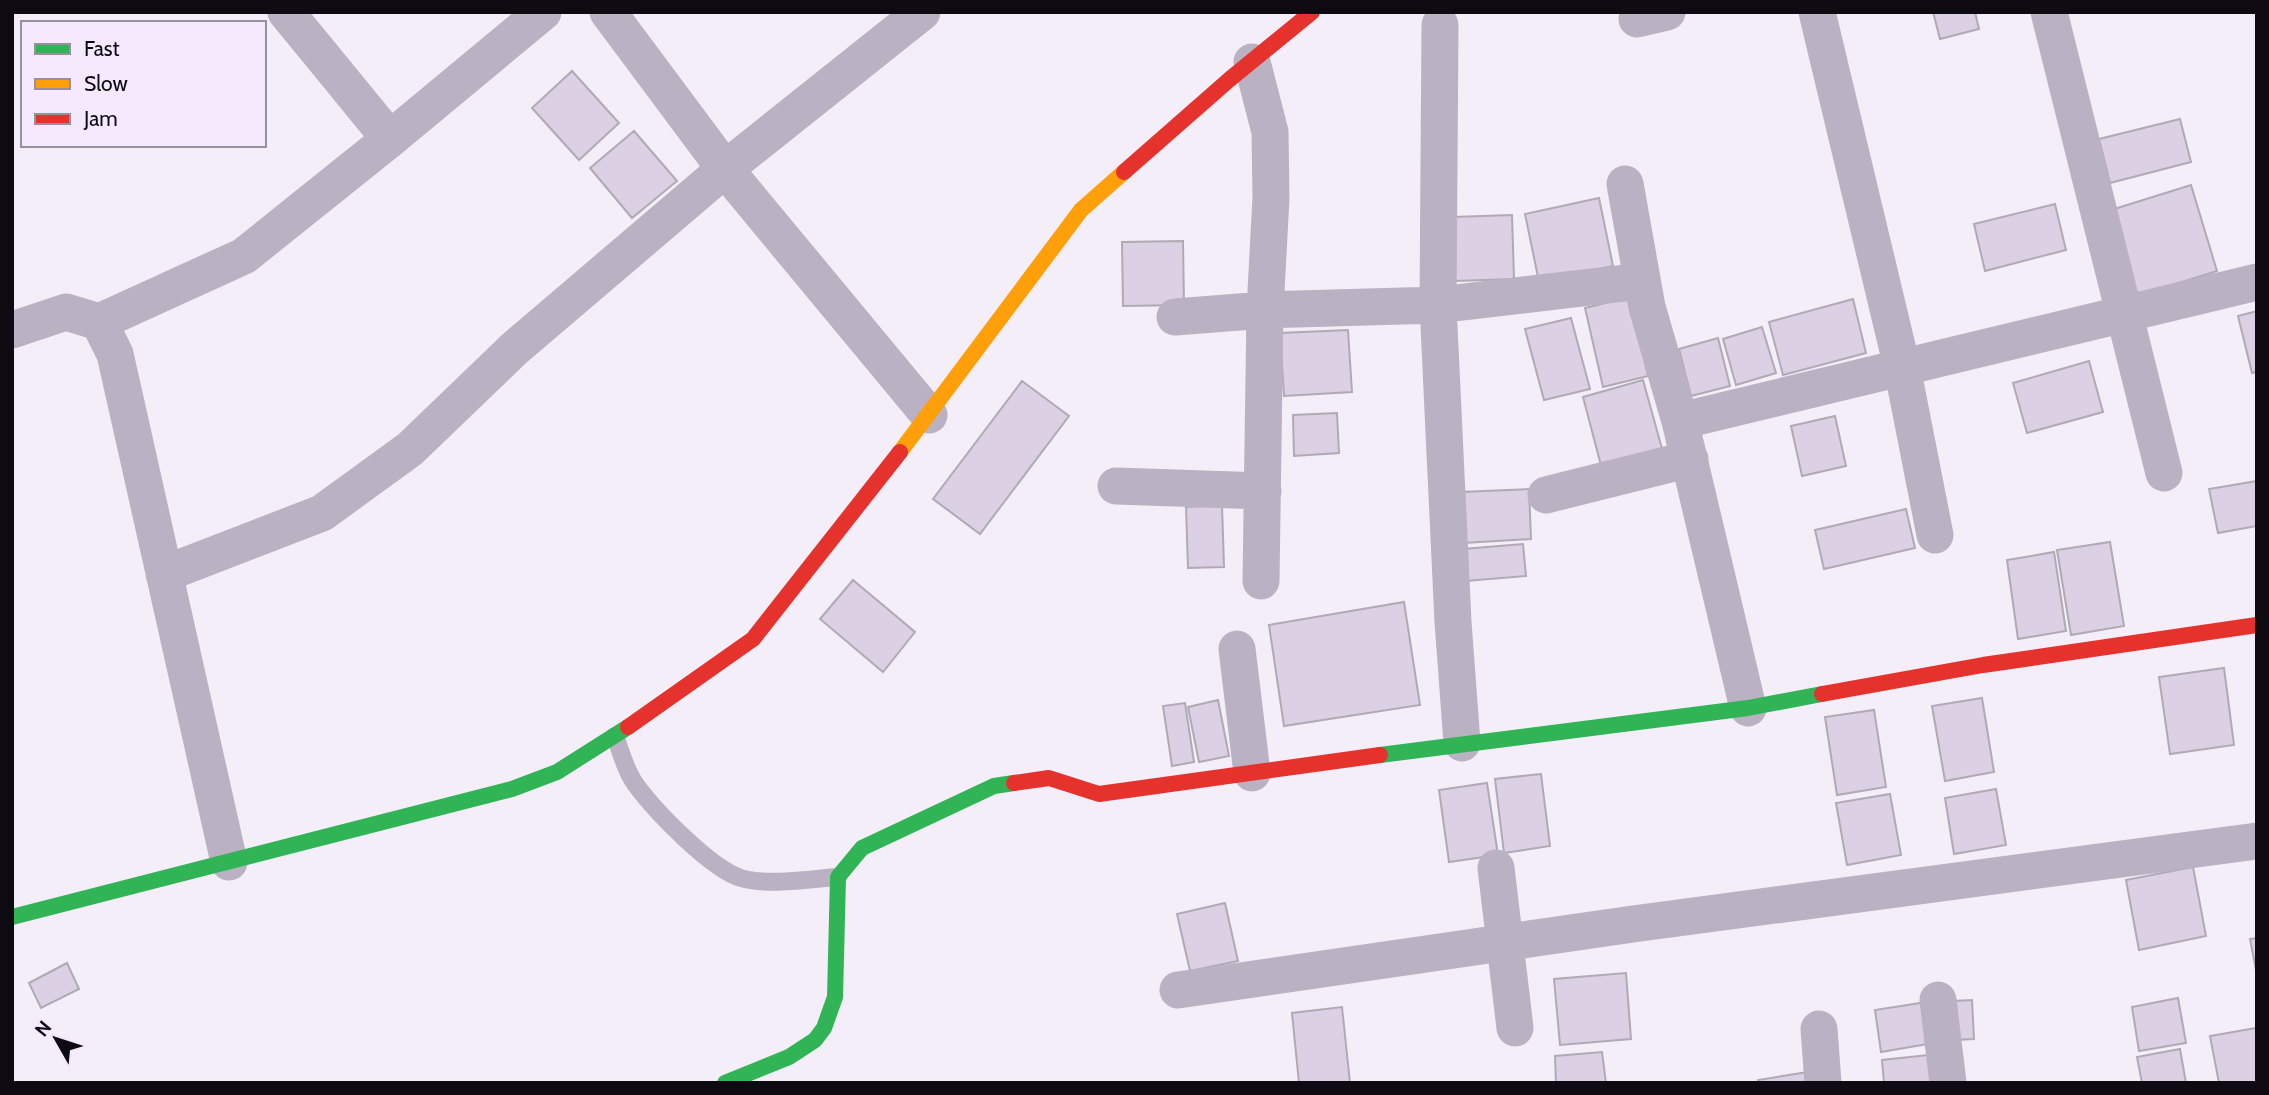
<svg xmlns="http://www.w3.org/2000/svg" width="2269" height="1095" viewBox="0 0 2269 1095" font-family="Cabin,sans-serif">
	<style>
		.building { fill: #dbd0e4; stroke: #afaab3; stroke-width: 2 }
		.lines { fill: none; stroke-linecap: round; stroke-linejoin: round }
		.lane { stroke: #bab1c2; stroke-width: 18 }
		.street { stroke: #bab1c2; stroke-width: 37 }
		.fast { stroke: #30b455; stroke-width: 16 }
		.slow { stroke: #ff9f0a; stroke-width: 16 }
		.jam { stroke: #e5322d; stroke-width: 16 }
	</style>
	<rect width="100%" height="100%" fill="#f4eef9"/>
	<path class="building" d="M1933 12H1975L1979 29 1940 39Z
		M572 71 619 123 579 160 532 108Z
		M2180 119 2191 162 2110 183 2099 139Z
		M634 131 677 181 632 218 590 168Z
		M2191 185 2217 271 2134 297 2108 211Z
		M1599 198 1613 266 1539 282 1525 214Z
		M2055 204 2066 250 1985 271 1974 224Z
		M1512 215 1514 279 1455 281 1453 217Z
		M1183 241 1184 305 1123 306 1122 242Z
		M1630 297 1648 376 1603 387 1585 308Z
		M1853 299 1866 353 1783 375 1769 322Z
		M2257 311V372L2252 373 2238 316Z
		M1571 318 1590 389 1544 400 1525 329Z
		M1762 327 1776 373 1736 385 1723 339Z
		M1348 330 1352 392 1284 396 1280 333Z
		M1718 338 1730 386 1691 396 1679 349Z
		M2089 361 2103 412 2027 433 2013 383Z
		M1643 380 1664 456 1603 473 1583 397Z
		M1022 381 1069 416 980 534 933 499Z
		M1337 413 1339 453 1294 456 1293 415Z
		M1835 416 1846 466 1802 476 1791 426Z
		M2257 481V526L2218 533 2209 489Z
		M1529 489 1531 539 1464 543 1461 492Z
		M1222 505 1224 567 1188 568 1186 507Z
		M1906 509 1915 548 1824 569 1815 530Z
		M2110 542 2124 626 2071 635 2057 550Z
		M1523 544 1526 576 1466 581 1463 549Z
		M2054 552 2066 631 2018 639 2007 560Z
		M853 580 915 632 883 672 820 619Z
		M1404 602 1420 705 1284 726 1269 625Z
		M2224 668 2234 745 2170 754 2159 677Z
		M1982 698 1994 772 1945 781 1932 706Z
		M1218 700 1229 756 1199 762 1188 707Z
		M1185 703 1194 762 1172 766 1163 706Z
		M1874 710 1886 787 1837 795 1825 717Z
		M1541 774 1550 846 1504 853 1495 779Z
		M1487 783 1498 855 1449 862 1439 790Z
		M1996 789 2006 845 1954 854 1945 798Z
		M1890 794 1901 855 1847 865 1836 803Z
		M2193 867 2206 936 2139 950 2126 880Z
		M1225 903 1238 961 1190 971 1177 914Z
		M2257 938V975L2250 939Z
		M67 963 79 989 41 1008 29 983Z
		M1626 973 1631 1039 1560 1045 1554 979Z
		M2178 998 2186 1043 2139 1051 2132 1007Z
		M1972 1000 1974 1039 1954 1040 1952 1001Z
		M1927 1002 1934 1043 1881 1052 1875 1010Z
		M1342 1007 1350 1083H1299L1292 1013Z
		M2256 1028 2257 1083H2219L2210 1036Z
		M2180 1049 2186 1083H2142L2137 1057Z
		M1602 1052 1606 1083H1556L1555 1056Z
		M1928 1055 1931 1083H1884L1882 1060Z
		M1808 1072 1809 1083H1758V1080Z"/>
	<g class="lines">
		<path class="lane" d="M615 736C621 752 626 772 636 785 655 811 711 869 741 878 767 886 811 879 838 877"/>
		<path class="street" d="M286 12 390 139
			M608 12 725 169 929 415
			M1817 12 1902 367 1935 535
			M2049 12 2164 473
			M1637 19 1667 12
			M1440 25 1438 305 1453 622 1462 743
			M1252 62 1270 132 1271 198 1265 310 1261 581
			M1625 184 1647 307 1680 421 1748 708
			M1175 317 1265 310 1438 305 1642 281
			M99 322 115 354 229 862
			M12 330 66 312 99 322 244 256 390 139 543 12
			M1680 421 2257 282
			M1116 486 1263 491
			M1546 495 1690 459
			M164 574 322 513 410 449 514 349 725 169 922 12
			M1237 649 1252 773
			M1496 868 1515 1028
			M1178 990 1633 924 2257 841
			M1938 1000 1948 1083
			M1819 1029 1823 1083"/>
		<path class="fast" d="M1380 755 1748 708 1822 694
			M12 917 512 789 557 772 628 727
			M725 1083 789 1057 815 1040 824 1028 835 997 838 877 862 848 994 786 1014 783"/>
		<path class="slow" d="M900 452 1081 210 1124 172"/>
		<path class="jam" d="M1124 172 1230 79 1312 12
			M1822 694 1983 665 2257 625
			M628 727 753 639 900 452
			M1014 783 1049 778 1099 794 1380 755"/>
	</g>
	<rect width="2269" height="1095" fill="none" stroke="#0e0a11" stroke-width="28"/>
	<rect x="21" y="21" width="245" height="126" fill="#f5e9fe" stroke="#99909f" stroke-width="2"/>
	<rect x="35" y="44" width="35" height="10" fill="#30b455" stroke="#99909f" stroke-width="2"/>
	<text x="84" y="56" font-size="21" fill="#0e0a11">Fast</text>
	<rect x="35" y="79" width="35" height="10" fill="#ff9f0a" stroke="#99909f" stroke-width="2"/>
	<text x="84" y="91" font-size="21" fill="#0e0a11">Slow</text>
	<rect x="35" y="114" width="35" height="10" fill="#e5322d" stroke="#99909f" stroke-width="2"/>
	<text x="84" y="126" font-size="21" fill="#0e0a11">Jam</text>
	<g transform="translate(56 1039) rotate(309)" stroke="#f5e9fe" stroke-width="5" paint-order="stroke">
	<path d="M0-5L12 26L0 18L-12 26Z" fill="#0e0a11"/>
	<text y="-10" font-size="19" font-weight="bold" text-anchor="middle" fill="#0e0a11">N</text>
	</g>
</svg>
